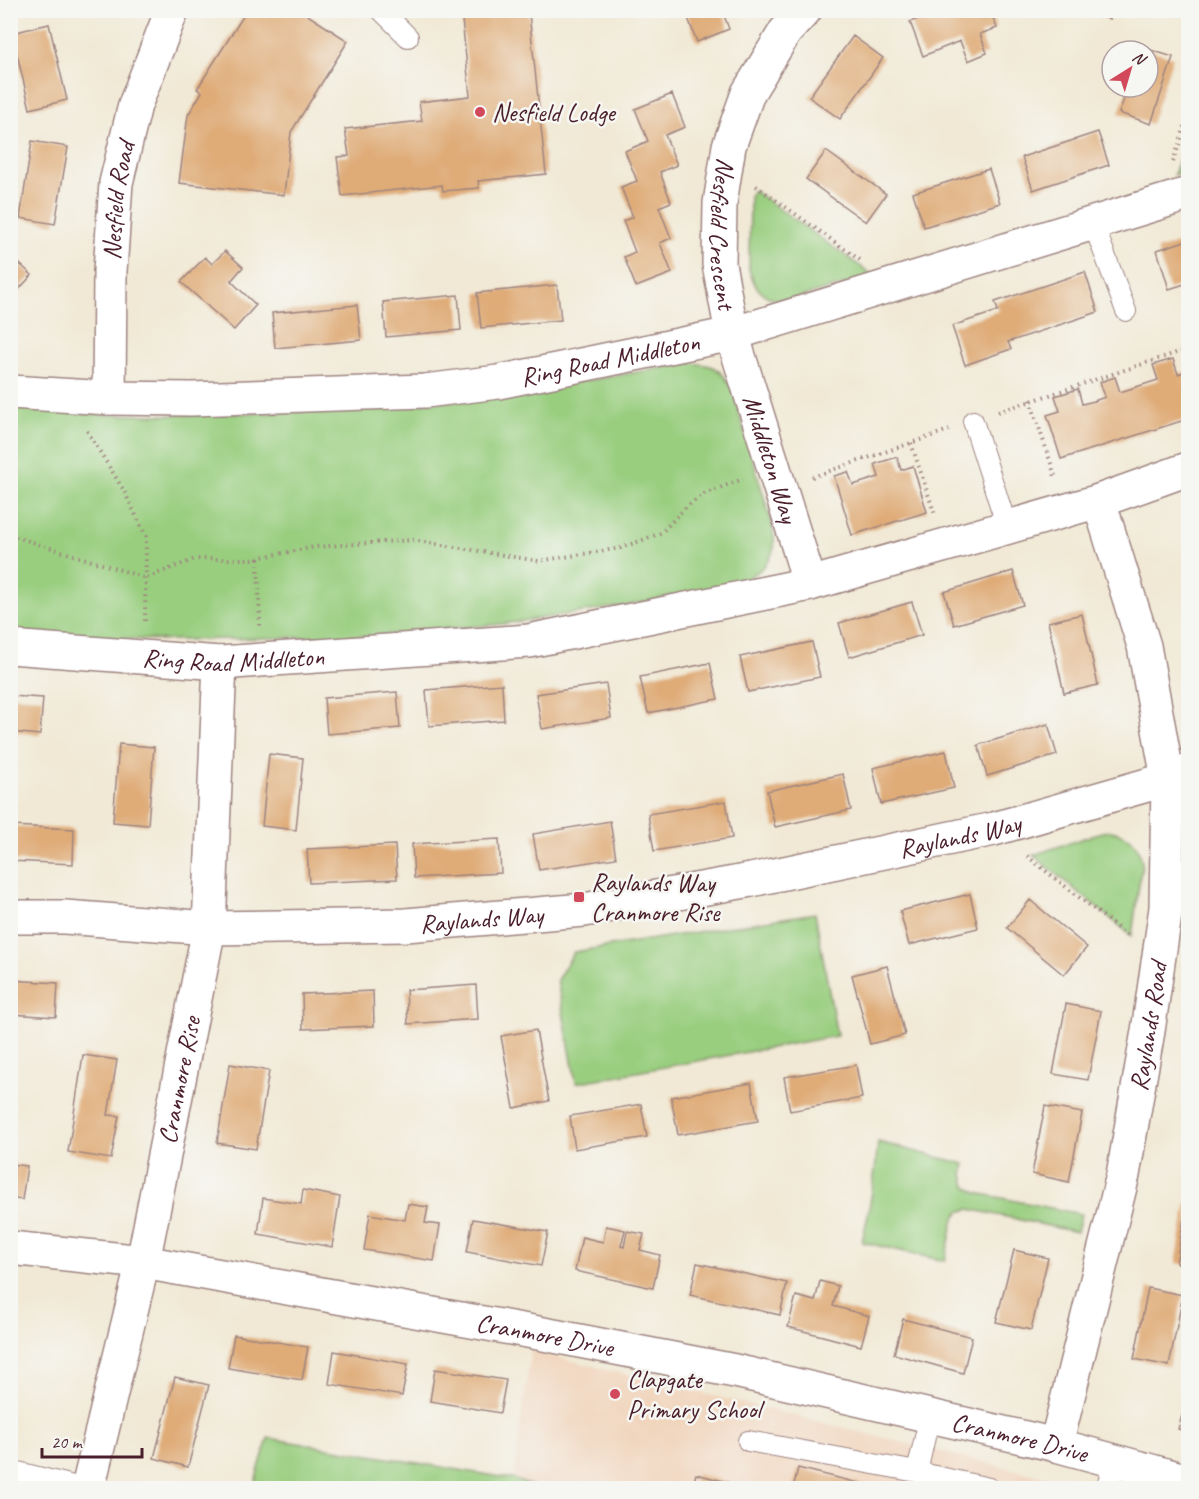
<svg xmlns="http://www.w3.org/2000/svg" width="1199" height="1499" viewBox="0 0 1199 1499" font-family="Caveat,sans-serif">
	<style>
		.built { fill: #f1d5bd }
		.green { fill: #99ce7f; stroke: #727655; stroke-width: 1.5 }
		.building { fill: #dfac78 }
		.lines { fill: none; stroke-linecap: round; stroke-linejoin: round }
		.service-casing { stroke: #9e8480; stroke-width: 22 }
		.minor-casing { stroke: #9e8480; stroke-width: 36 }
		.tertiary-casing { stroke: #9e8480; stroke-width: 36 }
		.path { stroke: #9e8480; stroke-width: 4; stroke-dasharray: 1.5 4.5; stroke-linecap: butt }
		.service { stroke: #fff; stroke-width: 20 }
		.minor { stroke: #fff; stroke-width: 33 }
		.tertiary { stroke: #fff; stroke-width: 33 }
		.poi-dot { fill: #d1495b; stroke: #f6f6f2; stroke-width: 2 }
		.labels { text-anchor: middle; stroke-width: 5; stroke-linejoin: round; paint-order: stroke }
		.poi-label { font-size: 26px; fill: #4a1f2b; stroke: #f6f6f2; text-anchor: start }
		.street-label { font-size: 26px; fill: #4a1f2b; stroke: #f6f6f2 }
	</style>
	<rect width="100%" height="100%" fill="#f6f6f2"/>
	<filter id="ink" filterUnits="userSpaceOnUse"><feTurbulence type="fractalNoise" baseFrequency=".0167" numOctaves="2"/><feDisplacementMap in="SourceGraphic" scale="12" xChannelSelector="R" yChannelSelector="G"/><feConvolveMatrix kernelMatrix="1 2 1 2 8 2 1 2 1" color-interpolation-filters="sRGB"/></filter>
	<filter id="wash" filterUnits="userSpaceOnUse"><feTurbulence type="fractalNoise" baseFrequency=".008" numOctaves="4" result="noise"/><feDisplacementMap in="SourceGraphic" scale="24" xChannelSelector="R" yChannelSelector="G"/><feGaussianBlur stdDeviation="1.35" result="paint"/><feColorMatrix in="noise" values="0 0 0 0 0 0 0 0 0 0 0 0 0 0 0 0 0 1.4 0 .05"/><feComposite in="paint" operator="in"/></filter>
	<g filter="url(#wash)">
		<rect width="100%" height="100%" fill="#f1e9d5"/>
		<path class="built" d="M531 1351 1088 1488H253L268 1438 513 1479Z"/>
		<path class="green" d="M1188 133V171L1174 175Z
			M753 190 874 276 790 300C766 301 755 292 749 269L750 195Z
			M691 363C714 365 718 366 731 386L772 524C773 531 775 540 774 547 771 566 753 576 738 583L624 606 502 624 371 636 184 640 106 639 11 632 10 407 109 415H185L295 412 473 400Z
			M1111 831C1131 835 1139 844 1142 863L1132 936 1033 855 1102 832Z
			M815 913 837 1036 576 1083 557 980 574 952Z
			M878 1142 965 1164 963 1175 966 1186 977 1193 1081 1214 1077 1232 969 1209 959 1212 954 1219 945 1261 862 1242C870 1209 875 1176 878 1142Z
			M268 1438 513 1479 539 1488H253Z"/>
		<g id="blocks">
			<path class="building" d="M247 10H300L348 41 291 132 284 195 179 183 188 115 202 92 197 89Z
				M461 10H538L539 12 529 13 546 174 478 181 479 188 443 191 442 185 342 196 337 157 349 156 345 129 422 121 419 102 470 96Z
				M685 10H722L729 29 697 42Z
				M941 10H990L997 28 980 34 987 53 968 61 960 41 923 56 910 22Z
				M1078 10H1112L1110 19Z
				M49 24 67 100 30 109 12 33Z
				M853 36 883 58 840 119 809 97Z
				M1141 47 1173 57 1151 124 1119 113 1128 87H1148V51H1139Z
				M672 94 685 127 665 135 677 165 660 172 671 202 659 207 671 238 660 243 672 273 636 287 624 257 635 252 623 221 633 217 621 187 637 181 625 151 648 141 635 109Z
				M1098 132 1109 165 1033 190 1022 157Z
				M32 141 68 147 55 224 20 218Z
				M826 151 886 194 866 222 806 179Z
				M989 169 1000 203 924 227 913 193Z
				M1188 240V283L1169 289 1157 250Z
				M225 251 243 267 231 281 256 305 234 330 181 282 205 257 212 264Z
				M10 255 32 275 10 299Z
				M1085 272 1098 312 1008 342 1011 349 965 365 952 326 998 311 995 302Z
				M557 285 561 320 481 328 477 293Z
				M458 295 461 330 386 337 383 302Z
				M357 305 361 340 275 348 272 313Z
				M1173 359 1178 374 1188 371V419L1061 459 1047 415 1060 411 1055 396 1078 389 1082 404 1094 401 1105 397 1100 382 1115 377 1120 392 1158 380 1153 365Z
				M897 457 901 470 913 466 927 512 852 535 834 476 848 472 853 485 863 482 879 477 875 464Z
				M1013 571 1023 605 954 625 944 592Z
				M912 602 922 635 849 657 839 623Z
				M1082 614 1098 685 1064 693 1048 622Z
				M812 642 820 677 748 692 740 657Z
				M710 663 718 699 648 713 640 677Z
				M502 684 504 720 429 726 426 690Z
				M606 684 611 718 542 729 536 694Z
				M397 692 400 728 327 734 324 698Z
				M10 696 43 698 40 735 10 732Z
				M1048 724 1057 755 987 776 978 745Z
				M119 744 154 747 148 825 113 822Z
				M946 751 954 788 881 804 873 768Z
				M269 754 303 758 296 830 262 826Z
				M843 774 851 810 775 827 767 791Z
				M726 801 732 838 654 851 648 814Z
				M610 821 616 858 539 870 533 834Z
				M10 826 74 829 73 864 10 861Z
				M499 839 501 873 414 878 412 844Z
				M395 845 397 879 309 883 307 849Z
				M970 894 978 928 909 945 900 911Z
				M1030 900 1087 947 1064 975 1007 928Z
				M887 966 905 1035 870 1044 852 975Z
				M10 980 58 983 56 1017 10 1014Z
				M476 985 478 1019 408 1024 406 990Z
				M373 991 374 1026 303 1029 302 994Z
				M1066 1004 1101 1011 1088 1080 1053 1074Z
				M536 1030 549 1101 514 1108 501 1036Z
				M83 1055 117 1060 108 1115 119 1116 111 1159 68 1152Z
				M230 1064 269 1071 256 1149 217 1143Z
				M856 1065 862 1098 790 1111 784 1077Z
				M751 1083 758 1121 678 1135 671 1097Z
				M641 1104 647 1137 575 1149 570 1116Z
				M1045 1106 1082 1113 1069 1182 1032 1174Z
				M10 1164 27 1166 22 1200 10 1198Z
				M303 1190 340 1197 332 1247 258 1234 263 1198 301 1204Z
				M1187 1202H1188V1265L1176 1263Z
				M408 1204 428 1207 425 1223 440 1225 434 1261 364 1250 370 1214 405 1220Z
				M473 1219 548 1232 541 1266 467 1252Z
				M606 1226 625 1230 621 1246 624 1247 627 1231 644 1234 640 1250 660 1255 653 1288 575 1271 582 1237 603 1242Z
				M1014 1250 1048 1258 1031 1330 996 1322Z
				M697 1263 787 1283 780 1315 690 1295Z
				M820 1281 838 1286 833 1306 869 1316 861 1346 788 1327 796 1296 815 1301Z
				M1148 1288 1183 1295 1169 1366 1134 1359Z
				M903 1319 972 1337 963 1373 894 1354Z
				M234 1335 308 1347 302 1380 228 1368Z
				M334 1351 408 1364 402 1396 329 1384Z
				M435 1369 506 1380 500 1413 430 1401Z
				M175 1377 209 1385 188 1467 154 1458Z
				M1188 1396V1432L1178 1429Z
				M798 1468 871 1486V1488H793Z
				M696 1474 735 1484 734 1488H692Z
				M147 1484 161 1488H146Z"/>
		</g>
	</g>
	<g filter="url(#ink)">
		<use href="#blocks" fill-opacity="0" stroke="#9e8480" stroke-width="1.5"/>
		<g class="lines">
			<g class="service-casing">
				<path id="service" d="M381 10 408 37
					M1093 223 1126 311
					M973 421 1007 527
					M748 1441 917 1472 930 1415
					M10 1470 81 1488
					M917 1472 989 1488
					M1106 1488 1115 1461"/>
			</g>
			<g class="minor-casing">
				<g id="minor">
					<path id="s1" d="M805 10 785 32 748 93 729 146 720 203 719 264 732 334 810 584"/>
					<path id="s2" d="M109 398 110 271 116 183 135 105 172 10"/>
					<path id="s3" d="M10 647 220 663 529 641 810 584 1099 501 1188 469"/>
					<path id="s4" d="M10 917H65L209 928 406 925 584 910 751 880 994 829 1168 779 1188 771"/>
					<path id="s5" d="M10 1248 143 1262 533 1332 735 1371 1056 1445 1188 1481"/>
					<path id="s6" d="M1056 1445 1123 1175 1148 1031 1166 908 1168 779 1144 646 1099 501"/>
					<path id="s7" d="M88 1488 143 1262 209 928 220 663"/>
				</g>
			</g>
			<g class="tertiary-casing">
				<g id="tertiary">
					<path id="s8" d="M10 392 109 398 192 399 425 391 498 382 732 334 1188 194"/>
				</g>
			</g>
			<path class="path" d="M1173 162 1188 118
				M756 186 860 260
				M1030 400 1056 479
				M998 412 1188 349
				M87 431 123 489 146 536 145 624
				M911 443 935 515
				M812 477 949 430
				M10 535 146 578 195 559H252L315 547 412 540 539 561 621 548 661 533 686 507 704 494 743 479
				M258 558 260 626
				M1027 856 1129 937"/>
			<use href="#service" class="service"/>
			<use href="#minor" class="minor"/>
			<use href="#tertiary" class="tertiary"/>
		</g>
	</g>
	<g class="poi-dot">
		<circle cx="480" cy="112" r="6"/>
		<rect x="573" y="891" width="12" height="12" rx="3"/>
		<circle cx="615" cy="1394" r="6"/>
	</g>
	<g class="labels">
		<g class="poi-label">
			<text x="492" y="121">Nesfield Lodge</text>
			<text x="591" y="891">Raylands Way<tspan x="591" dy="30">Cranmore Rise</tspan></text>
			<text x="627" y="1388">Clapgate<tspan x="627" dy="30">Primary School</tspan></text>
		</g>
		<g class="street-label">
			<text dy="9" stroke="none"><textPath href="#s2" startOffset="198">Nesfield Road</textPath></text>
			<text dy="9" stroke="none"><textPath href="#s1" startOffset="246">Nesfield Crescent</textPath></text>
			<text dy="9" stroke="none"><textPath href="#s8" startOffset="603">Ring Road Middleton</textPath></text>
			<text dy="9" stroke="none"><textPath href="#s1" startOffset="478">Middleton Way</textPath></text>
			<text dy="9" stroke="none"><textPath href="#s3" startOffset="224">Ring Road Middleton</textPath></text>
			<text dy="9" stroke="none"><textPath href="#s4" startOffset="958">Raylands Way</textPath></text>
			<text dy="9" stroke="none"><textPath href="#s4" startOffset="472">Raylands Way</textPath></text>
			<text dy="9" stroke="none"><textPath href="#s6" startOffset="429">Raylands Road</textPath></text>
			<text dy="9" stroke="none"><textPath href="#s7" startOffset="418">Cranmore Rise</textPath></text>
			<text dy="9" stroke="none"><textPath href="#s5" startOffset="542">Cranmore Drive</textPath></text>
			<text dy="9" stroke="none"><textPath href="#s5" startOffset="1028">Cranmore Drive</textPath></text>
		</g>
	</g>
	<rect width="1199" height="1499" fill="none" stroke="#f6f6f2" stroke-width="36"/>
	<g transform="translate(1130 69) rotate(37)"><circle r="28" fill="#f6f6f2" stroke="#b1a0a2" stroke-width="1.5"/>
	<path d="M0-4.5L10 22L0 15L-10 22Z" fill="#d1495b"/>
	<text y="-9" font-size="16" font-weight="bold" text-anchor="middle" fill="#4a1f2b">N</text>
	</g>
	<path d="M42 1448v9h100v-9" fill="none" stroke="#4a1f2b" stroke-width="3"/>
	<text x="51" y="1448" font-size="18" fill="#4a1f2b" stroke="#f6f6f2" stroke-width="4.5" paint-order="stroke">20 m</text>
</svg>
